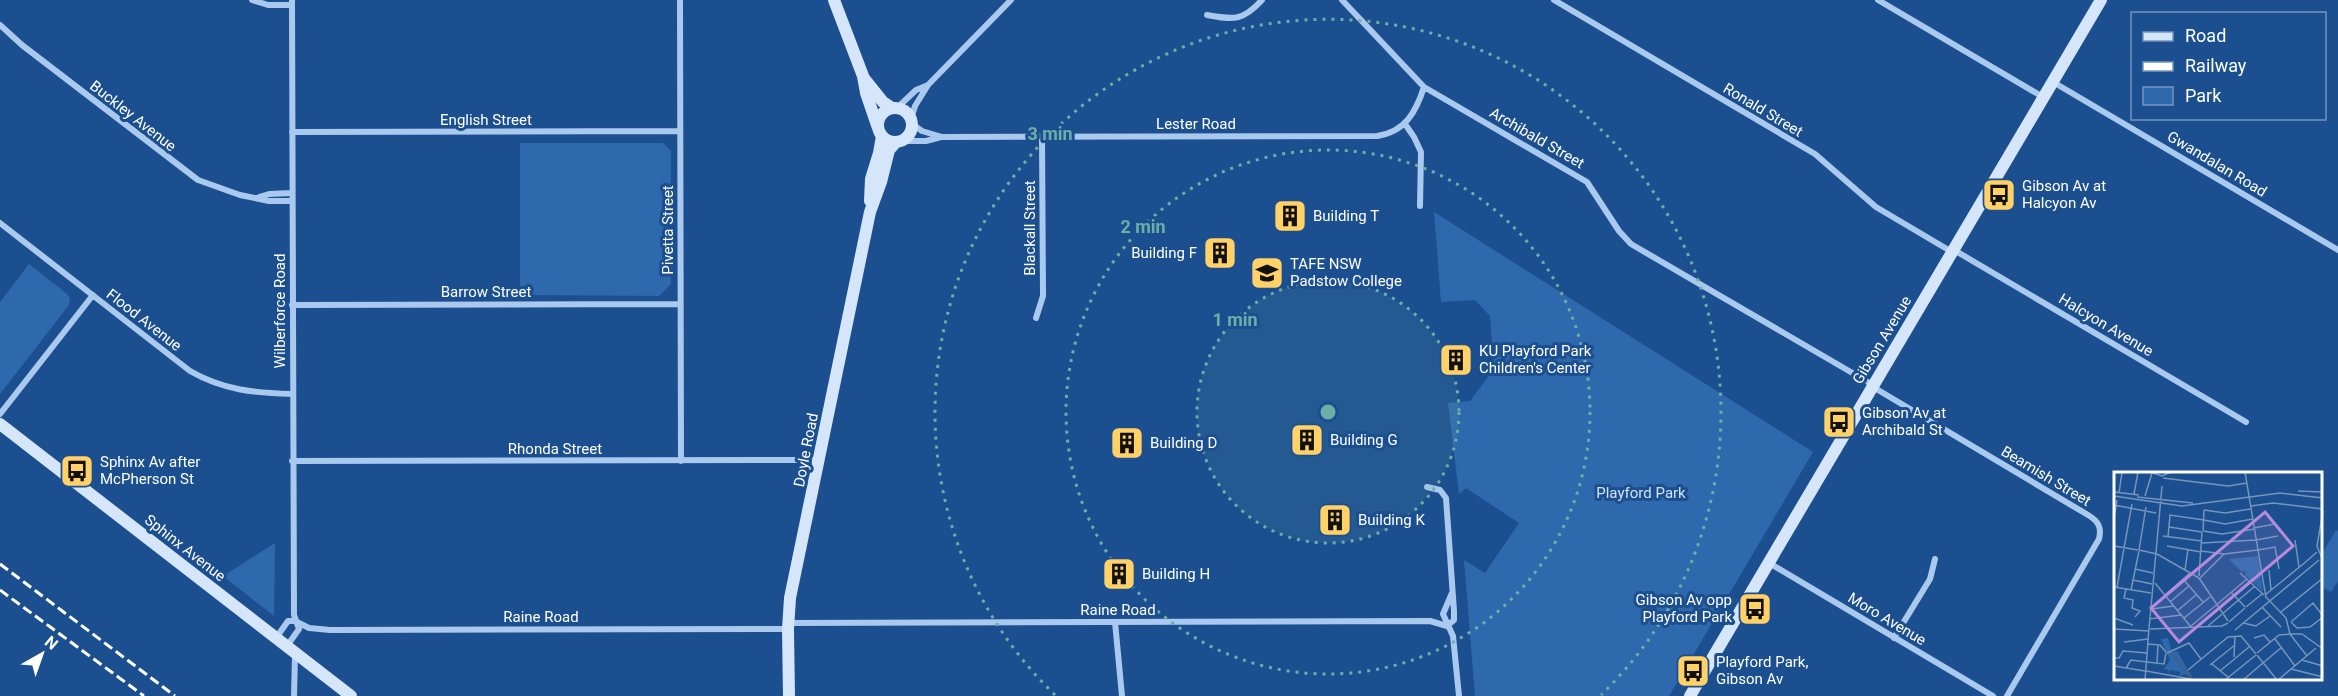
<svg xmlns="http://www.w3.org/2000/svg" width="2338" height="696" viewBox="0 0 2338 696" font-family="Roboto,sans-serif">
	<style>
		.green { fill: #2e69ad }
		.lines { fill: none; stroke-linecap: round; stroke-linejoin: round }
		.street { stroke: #a9c9ee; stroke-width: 6 }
		.secondary { stroke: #d6e6fa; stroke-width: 12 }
		.rail { stroke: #fff; stroke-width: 3; stroke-dasharray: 10 4.5; stroke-linecap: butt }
		.ring { fill: none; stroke: #6fada8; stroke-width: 3; stroke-dasharray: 3 6 }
		.labels { text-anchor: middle; stroke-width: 6; stroke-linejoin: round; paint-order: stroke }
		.street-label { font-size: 15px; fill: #fff; stroke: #1b4f8f }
		.poi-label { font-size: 15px; fill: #fff; stroke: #1b4f8f; text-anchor: start }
		.park-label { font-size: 15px; fill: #cfe3fa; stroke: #1b4f8f }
		.inset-river { fill: none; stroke: #3c6290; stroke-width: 3 }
		.inset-road { fill: none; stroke: #7695bc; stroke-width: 1.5 }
		.view { fill: #b68bdc; fill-opacity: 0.15; stroke: #b68bdc; stroke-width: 3 }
		.inset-edge { fill: none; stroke: #fff; stroke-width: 3 }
		.centre { fill: #6fada8; stroke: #1b4f8f; stroke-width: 3 }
		.ring-label { font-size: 18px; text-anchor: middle; font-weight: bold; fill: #6fada8; stroke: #1b4f8f; stroke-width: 6; stroke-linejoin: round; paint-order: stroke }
	</style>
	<rect width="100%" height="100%" fill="#1b4f8f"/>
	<path class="green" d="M520 143H663L671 151V284L659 296 520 295Z
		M1434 212 1813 452 1669 696H1475L1464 560 1485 573 1519 523 1466 488 1459 494 1448 403 1470 401 1494 369 1490 316 1475 300 1441 302Z
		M29 264 66 293 70 298 69 305 0 394V302Z
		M2336 530 2338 531V581L2331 592 2322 587V554Z
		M275 543 274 616 223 576Z"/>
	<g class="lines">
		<path class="street" d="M252 0 268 5H292
			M680 0 681 461
			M1342 0 1424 87 1587 182 1619 231 1631 244 1873 385
			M1554 0 1815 154 1876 207 1952 252
			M1878 0 2043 97
			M1207 15C1234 20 1243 21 1262 0
			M0 25 22 45 198 180 240 195 269 201H292
			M2053 82 2338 250
			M897 108 916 90 928 85 1011 0
			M911 119 915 106 928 85
			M912 124 922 131 942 137 1377 136C1405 132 1416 112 1424 87
			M1405 124 1414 137 1421 152 1420 206
			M292 132 680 131
			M900 141H926L941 137
			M259 197 269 194 292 193
			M0 223 190 371C223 390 254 393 292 394
			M1954 250 2246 422
			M292 305 680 304
			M1036 318 1043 296 1042 137
			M1873 387 2088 515C2098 521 2102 527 2099 539L2007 696
			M0 414 93 295
			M292 461 819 460
			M1427 487 1440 490 1446 498 1454 611V620L1447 626
			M1769 563 1993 696
			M1452 593 1443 614 1453 636 1459 696
			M297 622 309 628 330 630 788 629
			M1115 622 1122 696
			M788 623 1430 621 1447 626
			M276 638 288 621H296
			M1894 638 1930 579 1935 559
			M287 646 299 629 294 615 292 0
			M294 696 295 655"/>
		<path class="secondary" d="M834 0 863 76 866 93 878 128
			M863 77 883 102 892 108
			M878 125a17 17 0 1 1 34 0a17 17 0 1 1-34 0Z
			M870 201 871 179 879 153 882 136
			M0 424 351 696
			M789 696 788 629 790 598 870 212 881 182 889 150 896 142
			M1690 696 2101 0"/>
		<path class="rail" d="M0 564 175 696
			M0 590 144 696"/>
	</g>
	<circle cx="1328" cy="412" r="131" fill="#6fada8" fill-opacity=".12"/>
	<g class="ring">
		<circle cx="1328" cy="412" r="131"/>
		<circle cx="1328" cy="412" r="262"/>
		<path d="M1055 695A393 393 0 1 1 1601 695"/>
	</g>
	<defs>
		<g id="bus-square" transform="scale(1.725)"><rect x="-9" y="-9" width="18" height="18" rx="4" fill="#ffd166" stroke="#1b4f8f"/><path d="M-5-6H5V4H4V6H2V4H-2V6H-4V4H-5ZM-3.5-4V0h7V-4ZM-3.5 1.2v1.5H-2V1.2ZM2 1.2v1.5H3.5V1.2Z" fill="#111"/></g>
		<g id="building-square" transform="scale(1.725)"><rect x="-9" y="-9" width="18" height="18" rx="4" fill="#ffd166" stroke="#1b4f8f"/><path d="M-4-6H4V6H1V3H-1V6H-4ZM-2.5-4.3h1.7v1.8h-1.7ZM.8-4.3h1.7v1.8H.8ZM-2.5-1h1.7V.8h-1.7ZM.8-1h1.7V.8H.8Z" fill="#111"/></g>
		<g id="university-square" transform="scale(1.725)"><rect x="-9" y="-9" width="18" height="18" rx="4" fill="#ffd166" stroke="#1b4f8f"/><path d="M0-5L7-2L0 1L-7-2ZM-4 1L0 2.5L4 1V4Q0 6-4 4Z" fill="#111"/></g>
	</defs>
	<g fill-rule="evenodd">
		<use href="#bus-square" x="1999" y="195"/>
		<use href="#building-square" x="1290" y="216"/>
		<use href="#building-square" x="1220" y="253"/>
		<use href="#university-square" x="1267" y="273"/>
		<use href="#building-square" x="1456" y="360"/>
		<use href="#bus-square" x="1839" y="422"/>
		<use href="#building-square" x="1307" y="440"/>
		<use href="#building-square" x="1127" y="443"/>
		<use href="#bus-square" x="77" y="471"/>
		<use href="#building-square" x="1335" y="520"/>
		<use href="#building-square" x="1119" y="574"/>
		<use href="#bus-square" x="1755" y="609"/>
		<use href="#bus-square" x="1693" y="671"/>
	</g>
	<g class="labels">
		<g class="street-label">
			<text transform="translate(1763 110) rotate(31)" y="5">Ronald Street</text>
			<text transform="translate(133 116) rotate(38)" y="5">Buckley Avenue</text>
			<text x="486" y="125">English Street</text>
			<text x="1196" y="129">Lester Road</text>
			<text transform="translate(1537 138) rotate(30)" y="5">Archibald Street</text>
			<text transform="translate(2217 164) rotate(31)" y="5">Gwandalan Road</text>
			<text transform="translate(1030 228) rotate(-90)" y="5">Blackall Street</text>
			<text transform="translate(668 230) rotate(-90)" y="5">Pivetta Street</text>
			<text x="486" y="297">Barrow Street</text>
			<text transform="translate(280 311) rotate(-90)" y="5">Wilberforce Road</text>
			<text transform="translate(144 320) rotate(38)" y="5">Flood Avenue</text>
			<text transform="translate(2106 325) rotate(31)" y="5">Halcyon Avenue</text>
			<text transform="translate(1882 340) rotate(-59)" y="5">Gibson Avenue</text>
			<text x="555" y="454">Rhonda Street</text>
			<text transform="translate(806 450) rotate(-79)" y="5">Doyle Road</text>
			<text transform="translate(2046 476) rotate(31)" y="5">Beamish Street</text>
			<text transform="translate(185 548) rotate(38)" y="5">Sphinx Avenue</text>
			<text x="1118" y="615">Raine Road</text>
			<text x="541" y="622">Raine Road</text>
			<text transform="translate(1887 619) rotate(31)" y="5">Moro Avenue</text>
		</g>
		<g class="poi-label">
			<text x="2022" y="191">Gibson Av at<tspan x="2022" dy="17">Halcyon Av</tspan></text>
			<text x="1313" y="221">Building T</text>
			<text x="1197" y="258" text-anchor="end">Building F</text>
			<text x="1290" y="269">TAFE NSW<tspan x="1290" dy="17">Padstow College</tspan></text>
			<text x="1479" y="356">KU Playford Park<tspan x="1479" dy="17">Children's Center</tspan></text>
			<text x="1862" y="418">Gibson Av at<tspan x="1862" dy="17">Archibald St</tspan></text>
			<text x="1330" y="445">Building G</text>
			<text x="1150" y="448">Building D</text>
			<text x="100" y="467">Sphinx Av after<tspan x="100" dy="17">McPherson St</tspan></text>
			<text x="1358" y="525">Building K</text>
			<text x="1142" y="579">Building H</text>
			<text x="1732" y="605" text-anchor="end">Gibson Av opp<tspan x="1732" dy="17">Playford Park</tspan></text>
			<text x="1716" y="667">Playford Park,<tspan x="1716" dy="17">Gibson Av</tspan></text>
		</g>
		<g class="park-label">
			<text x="1641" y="498">Playford Park</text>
		</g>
	</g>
	<g transform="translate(2114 472)">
		<rect width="208" height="208" fill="#1b4f8f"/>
		<path d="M144 84 149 120 131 103 132 99 128 100 115 87ZM54 166 58 180 63 179 79 207 71 202 65 204 67 200 57 198 53 202 55 198 50 197 56 188 47 167Z" fill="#2e69ad"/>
		<path class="inset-river" d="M57 181 77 205"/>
		<path class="inset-road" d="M36 0 48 4 57 0M131 0 152 126M49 6 114 14 133 11M184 19 209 20M0 20 25 23M5 21 8 0M20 22 24 0M0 24 68 34 166 21 209 26M31 24 38 1M23 25 79 31M0 33 42 41M137 34 159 31 209 37M90 38 111 41 136 37M209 39 203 74 209 89M0 47 3 28M90 48 111 52 139 47M55 55 88 60M140 56 161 52M89 59 108 62 141 57M89 59 90 38M49 64 88 69M54 65 56 43 90 48M142 68 164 64M181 68 185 95M88 71 142 68M0 74 24 78M53 74 87 80M25 78 32 35M25 78 43 82M144 78 161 75 165 97M87 79 110 82 144 78M43 82 85 106M187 94 203 80M21 97 39 101M71 98 74 77M155 98 157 118M126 101 150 123M85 104 88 60M85 106 114 149M86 106 110 82M69 107 89 130M19 108 38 112M41 111 77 155M0 115 37 121M3 115 18 32M12 117 10 126 19 128 18 136 26 139 21 145M17 118 25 79M117 120 131 135M51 123 76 101M151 123 188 93M152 125 172 146 176 162H188L209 177M56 130 75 114M101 134 133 107M132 135 148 122M148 135 167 155M38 137 59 134M63 139 82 123M167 140 209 106M0 146 19 153M70 146 96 125M35 147 67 143M115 150 131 136M177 150 199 131 209 144M177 150 183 156 196 155 209 145M129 151 142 154 156 144M77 154 101 134M94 154 141 114M0 157 35 159M35 157 48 14M36 157 108 154 114 151M121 158 205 88M140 166 150 163 156 170M161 167 181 194M10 170 34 167M34 172 46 173 52 180M53 181 75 171 87 187M143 181 165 163 176 162 193 184M143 183 163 208M120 185 121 164M0 186H5L9 179 33 181M188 188 209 194M33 190 50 192 52 181M43 191 44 172M149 191 168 175M98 192 115 206M96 193 121 173M0 194 31 199M12 196 17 188 33 190M177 197 209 205M74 198 114 165 127 164 142 182M32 199 82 208M106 199 135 175M31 208 35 156M111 208 142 183M129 208 149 191M164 208 202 176"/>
		<path class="view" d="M151 40 179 74 65 170 37 136Z"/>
		<rect width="208" height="208" class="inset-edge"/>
	</g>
	<circle cx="1328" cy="412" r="9" class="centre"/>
	<g class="ring-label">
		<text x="1050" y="140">3 min</text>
		<text x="1143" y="233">2 min</text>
		<text x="1235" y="326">1 min</text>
	</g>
	<rect x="2131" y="12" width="195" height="108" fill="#1b4f8f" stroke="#7695bc" stroke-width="1.5"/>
	<rect x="2143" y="32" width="30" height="9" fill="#d6e6fa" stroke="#7695bc" stroke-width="1.5"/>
	<text x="2185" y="42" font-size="18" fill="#ffffff">Road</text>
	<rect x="2143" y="62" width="30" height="9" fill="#ffffff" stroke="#7695bc" stroke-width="1.5"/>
	<text x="2185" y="72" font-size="18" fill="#ffffff">Railway</text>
	<rect x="2143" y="87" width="30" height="18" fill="#2e69ad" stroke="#7695bc" stroke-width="1.5"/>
	<text x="2185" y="102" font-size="18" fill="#ffffff">Park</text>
	<g transform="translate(42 654) rotate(40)" stroke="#1b4f8f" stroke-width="4.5" paint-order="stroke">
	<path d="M0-4.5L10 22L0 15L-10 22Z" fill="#ffffff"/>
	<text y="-9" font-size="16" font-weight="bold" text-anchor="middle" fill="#ffffff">N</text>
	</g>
</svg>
